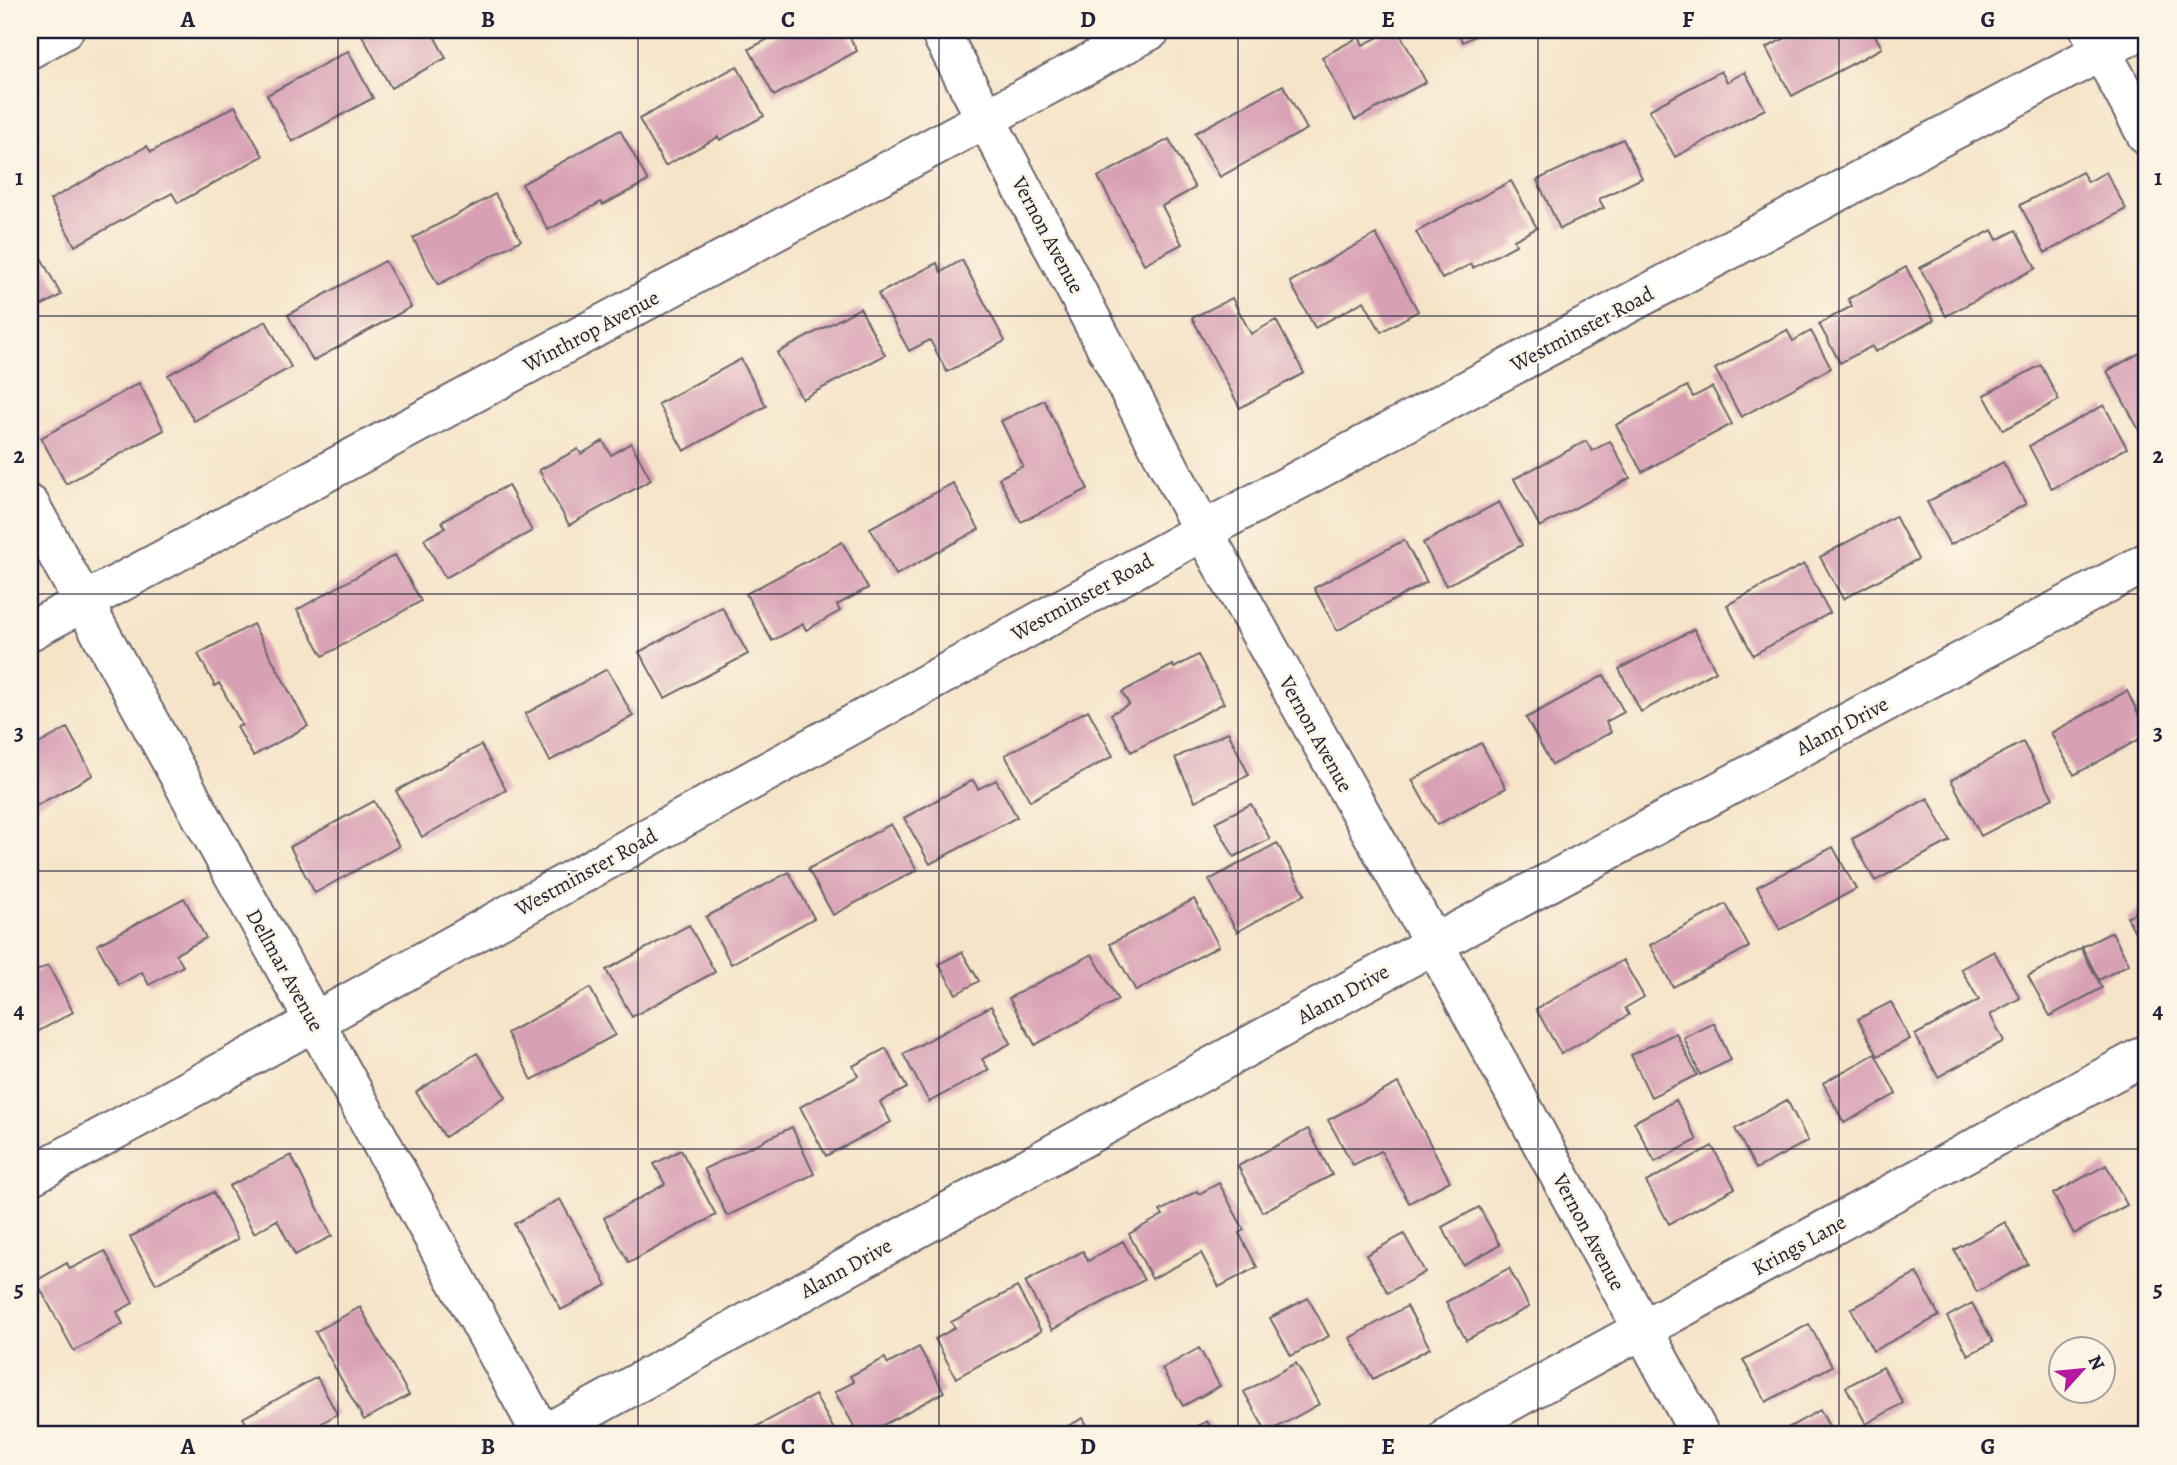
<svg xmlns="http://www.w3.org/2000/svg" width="2177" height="1465" viewBox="0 0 2177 1465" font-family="Alegreya,serif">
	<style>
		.building { fill: #d8a0b4 }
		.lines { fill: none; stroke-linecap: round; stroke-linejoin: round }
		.minor-casing { stroke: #6c666d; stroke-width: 42 }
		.secondary-casing { stroke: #6c666d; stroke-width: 42 }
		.minor { stroke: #fff; stroke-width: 38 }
		.secondary { stroke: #fff; stroke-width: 38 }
		.grid { fill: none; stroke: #22223b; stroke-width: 2; stroke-opacity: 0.55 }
		.labels { text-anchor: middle; stroke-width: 5; stroke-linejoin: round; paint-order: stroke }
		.street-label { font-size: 21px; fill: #22223b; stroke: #fcf5e5 }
		.neatline { fill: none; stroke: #22223b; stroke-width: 2.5 }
		.grid-label { font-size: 23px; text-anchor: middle; font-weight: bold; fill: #22223b }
	</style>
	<rect width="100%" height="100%" fill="#fcf5e5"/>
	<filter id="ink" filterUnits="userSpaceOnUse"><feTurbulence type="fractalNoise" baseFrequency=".0143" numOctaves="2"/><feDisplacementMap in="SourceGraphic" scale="14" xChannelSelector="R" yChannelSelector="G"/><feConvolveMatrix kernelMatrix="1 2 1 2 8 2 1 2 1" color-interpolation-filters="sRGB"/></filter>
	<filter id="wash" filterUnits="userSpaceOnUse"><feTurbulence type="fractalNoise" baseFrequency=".00686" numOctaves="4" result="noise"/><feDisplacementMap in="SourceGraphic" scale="28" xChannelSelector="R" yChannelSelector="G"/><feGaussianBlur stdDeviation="1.57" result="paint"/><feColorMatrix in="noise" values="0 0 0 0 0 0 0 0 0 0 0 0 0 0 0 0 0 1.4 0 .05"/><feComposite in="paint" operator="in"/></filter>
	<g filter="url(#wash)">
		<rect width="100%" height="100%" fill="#f6e4c9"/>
		<g id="blocks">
			<path class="building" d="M359 30H441L433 34 446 58 391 88Z
				M785 30H846L857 51 774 96 749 49Z
				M1392 30H1398L1426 82 1355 120 1322 57 1359 37 1363 45Z
				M1456 30H1486L1463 42Z
				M1801 30H1872L1882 48 1792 96 1766 48Z
				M348 51 373 98 292 142 267 95Z
				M737 66 764 116 720 140 718 137 665 166 639 119Z
				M1721 71 1727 82 1745 72 1765 109 1675 157 1649 110Z
				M1283 85 1307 129 1220 177 1195 133Z
				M235 106 263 156 178 203 172 193 75 246 50 200 147 146 151 152Z
				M620 130 648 181 603 205 601 202 548 230 522 184Z
				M1169 139 1195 188 1162 206 1182 244 1144 264 1098 177Z
				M1623 139 1642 178 1599 199 1604 208 1560 229 1537 180Z
				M2082 172 2088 182 2106 172 2126 209 2045 253 2020 205Z
				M1511 181 1537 228 1514 240 1516 245 1473 268 1471 264 1442 279 1416 232Z
				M495 194 521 240 438 285 413 238Z
				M1992 230 1997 240 2016 230 2036 268 1946 316 1920 268Z
				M1376 234 1418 311 1381 332 1364 301 1315 328 1290 282Z
				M30 237 61 295 30 312Z
				M962 260 1005 341 947 372 930 340 909 351 878 294 937 263 941 272Z
				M385 261 411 307 313 361 288 315Z
				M1906 267 1934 320 1875 352 1872 346 1840 363 1819 324 1852 306 1848 299Z
				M1232 298 1251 334 1276 320 1304 373 1240 408 1192 318Z
				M860 308 885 355 802 399 777 353Z
				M266 321 291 367 194 421 168 375Z
				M1787 330 1793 341 1811 331 1831 368 1741 417 1715 369Z
				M2147 349V445L2107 371Z
				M741 359 766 406 684 451 658 404Z
				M2041 365 2059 400 2003 430 1984 395Z
				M139 383 164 430 66 484 41 438Z
				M1687 386 1693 397 1712 387 1732 424 1642 472 1616 425Z
				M1044 400 1088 489 1021 522 999 478 1023 466 1001 421Z
				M2104 405 2127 448 2052 489 2029 446Z
				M603 441 611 455 631 443 651 480 569 525 539 470 578 449 581 454Z
				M1586 441 1592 451 1610 441 1630 478 1540 527 1514 479Z
				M2003 462 2026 504 1950 545 1927 502Z
				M953 483 979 529 896 575 870 528Z
				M508 485 532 531 445 578 424 539 445 528 442 521Z
				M1499 502 1522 545 1446 586 1423 543Z
				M1895 516 1918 559 1843 599 1820 557Z
				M1404 540 1427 582 1337 631 1314 588Z
				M842 542 868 588 837 605 840 611 806 630 803 624 772 641 746 594Z
				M395 555 421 601 323 656 297 610Z
				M1804 564 1830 613 1753 655 1727 605Z
				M722 607 748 654 665 698 639 652Z
				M253 624 308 726 253 756 237 727 242 725 219 683 215 686 198 654Z
				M1694 629 1716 671 1641 712 1619 669Z
				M1198 655 1224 703 1131 752 1111 714 1129 704 1122 692 1173 665 1174 668Z
				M607 669 633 716 550 761 525 714Z
				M1604 675 1624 712 1606 722 1611 732 1552 765 1526 718Z
				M2127 691 2147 731V735L2074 775 2051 733Z
				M1088 710 1113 756 1030 801 1005 755Z
				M67 728 93 775 30 809V749Z
				M1228 732 1249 775 1195 801 1175 758Z
				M2023 742 2053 798 1981 836 1951 780Z
				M1481 743 1506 788 1437 825 1412 780Z
				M481 745 506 790 422 837 396 791Z
				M973 780 978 789 996 780 1017 817 930 864 904 818Z
				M1928 798 1950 841 1875 881 1852 839Z
				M374 801 399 846 315 893 290 847Z
				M1251 804 1270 839 1234 857 1215 822Z
				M891 824 917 870 833 915 808 869Z
				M1277 843 1305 894 1237 932 1209 880Z
				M1833 847 1856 889 1780 930 1757 887Z
				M789 872 814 918 731 964 706 917Z
				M184 898 206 938 176 954 183 966 149 985 142 972 119 985 97 945Z
				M1194 899 1219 946 1136 991 1110 944Z
				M1726 904 1749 947 1673 987 1650 945Z
				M2147 906V955L2127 917Z
				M689 925 715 972 632 1017 606 970Z
				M2112 932 2129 964 2099 980 2082 947Z
				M2081 948 2102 988 2050 1016 2028 976Z
				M1994 951 2020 998 1990 1015 2004 1041 1938 1077 1915 1035 1979 1000 1961 969Z
				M962 952 979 981 956 994 939 964Z
				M1092 954 1118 1000 1035 1045 1009 998Z
				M1623 960 1644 997 1625 1008 1629 1015 1561 1054 1536 1009Z
				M48 965 73 1012 30 1036V975Z
				M590 988 615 1035 532 1080 507 1033Z
				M1891 1002 1910 1039 1878 1056 1858 1019Z
				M991 1006 1011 1043 982 1059 989 1070 929 1102 903 1054Z
				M1714 1023 1731 1060 1700 1075 1684 1038Z
				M1676 1033 1697 1075 1651 1097 1631 1055Z
				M886 1048 907 1088 880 1102 891 1122 826 1156 800 1107 858 1076 853 1066Z
				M477 1053 506 1097 445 1137 416 1092Z
				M1875 1054 1896 1094 1844 1123 1823 1083Z
				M1398 1083 1450 1181 1409 1203 1381 1151 1353 1165 1328 1120Z
				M1676 1100 1697 1140 1655 1162 1634 1122Z
				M1787 1100 1808 1141 1756 1169 1735 1129Z
				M792 1127 814 1174 727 1216 704 1169Z
				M1308 1129 1332 1175 1262 1212 1238 1166Z
				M1712 1146 1735 1188 1669 1224 1646 1182Z
				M681 1150 716 1215 629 1263 604 1218 665 1184 654 1164Z
				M291 1155 332 1236 295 1255 277 1220 254 1233 229 1186Z
				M2106 1165 2127 1205 2074 1234 2053 1194Z
				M1219 1183 1244 1230 1239 1233 1257 1267 1219 1287 1201 1253 1152 1279 1129 1234 1163 1215 1160 1211 1197 1191 1199 1194Z
				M213 1192 238 1239 156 1284 130 1237Z
				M560 1199 607 1285 561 1310 514 1224Z
				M1479 1207 1500 1245 1463 1265 1442 1227Z
				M2005 1222 2028 1264 1977 1292 1954 1250Z
				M1404 1234 1425 1272 1388 1293 1366 1255Z
				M1123 1241 1144 1280 1052 1330 1025 1282 1083 1251 1088 1261Z
				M105 1251 133 1303 117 1312 123 1324 74 1351 36 1281 67 1263 70 1269Z
				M1509 1268 1529 1307 1466 1340 1446 1302Z
				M1917 1273 1939 1316 1873 1351 1851 1309Z
				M1017 1287 1041 1331 956 1378 935 1339 955 1328 951 1322Z
				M1308 1298 1329 1336 1291 1356 1270 1318Z
				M1972 1303 1993 1342 1968 1355 1947 1317Z
				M1407 1306 1430 1348 1373 1379 1350 1338Z
				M360 1307 409 1395 364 1420 315 1332Z
				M1809 1324 1832 1366 1766 1402 1743 1360Z
				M919 1347 944 1392 865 1435H859L835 1392 854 1382 850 1376 885 1358 888 1364Z
				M1199 1348 1220 1386 1183 1406 1162 1369Z
				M1296 1363 1319 1404 1267 1433 1244 1392Z
				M1883 1367 1903 1403 1866 1424 1846 1387Z
				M317 1377 337 1414 319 1425 324 1435H253L243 1418Z
				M815 1395 837 1435H741Z
				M1820 1410 1834 1435H1780L1779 1433Z
				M1083 1418 1093 1435H1051Z
				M1207 1421 1214 1435H1181Z
				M214 1427 219 1435H199Z"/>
		</g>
	</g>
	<g filter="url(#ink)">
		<use href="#blocks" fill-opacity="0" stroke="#6c666d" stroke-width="2"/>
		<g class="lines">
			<g class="minor-casing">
				<path id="minor" d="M939 30 1203 531 1434 944 1700 1435
					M2090 30 2147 136
					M30 505 542 1435
					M30 631 1151 30
					M30 1176 314 1022 1203 531 2141 30
					M543 1435 1434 944 2147 562
					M1449 1435 2147 1054"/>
			</g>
			<g class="secondary-casing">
				<path id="secondary" d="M30 49 64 30"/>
			</g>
			<use href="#minor" class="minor"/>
			<use href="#secondary" class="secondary"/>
		</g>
	</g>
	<path class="grid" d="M338 30V1435M638 30V1435M939 30V1435M1238 30V1435M1538 30V1435M1839 30V1435M30 316H2147M30 594H2147M30 871H2147M30 1149H2147"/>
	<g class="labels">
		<g class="street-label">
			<text transform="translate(1048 235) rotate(62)" y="7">Vernon Avenue</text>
			<text transform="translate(1582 329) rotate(-28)" y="7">Westminster Road</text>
			<text transform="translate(591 331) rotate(-28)" y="7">Winthrop Avenue</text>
			<text transform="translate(1082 597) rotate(-29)" y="7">Westminster Road</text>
			<text transform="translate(1842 726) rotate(-28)" y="7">Alann Drive</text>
			<text transform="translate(1316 734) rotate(61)" y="7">Vernon Avenue</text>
			<text transform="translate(586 872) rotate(-29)" y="7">Westminster Road</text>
			<text transform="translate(285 970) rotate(61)" y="7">Dellmar Avenue</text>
			<text transform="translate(1343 994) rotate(-29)" y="7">Alann Drive</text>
			<text transform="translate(1589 1232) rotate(62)" y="7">Vernon Avenue</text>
			<text transform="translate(1799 1245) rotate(-29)" y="7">Krings Lane</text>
			<text transform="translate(846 1268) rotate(-29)" y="7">Alann Drive</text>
		</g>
	</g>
	<rect width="2177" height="1465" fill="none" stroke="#fcf5e5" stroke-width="77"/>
	<g transform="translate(2082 1370) rotate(63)"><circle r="33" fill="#fcf5e5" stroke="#a5a1a1" stroke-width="2"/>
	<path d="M0-5L12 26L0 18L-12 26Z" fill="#b5179e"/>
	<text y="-10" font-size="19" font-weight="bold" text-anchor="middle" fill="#22223b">N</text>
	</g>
	<rect x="38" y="38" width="2100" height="1388" class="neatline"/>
	<g class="grid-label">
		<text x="188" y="27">A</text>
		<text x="488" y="27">B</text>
		<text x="788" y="27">C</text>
		<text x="1088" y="27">D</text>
		<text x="1388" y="27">E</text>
		<text x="1688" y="27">F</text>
		<text x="1988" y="27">G</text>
		<text x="19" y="185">1</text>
		<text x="2158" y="185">1</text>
		<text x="19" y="463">2</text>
		<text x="2158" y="463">2</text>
		<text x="19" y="740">3</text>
		<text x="2158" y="740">3</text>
		<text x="19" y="1018">4</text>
		<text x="2158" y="1018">4</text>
		<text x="19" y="1296">5</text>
		<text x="2158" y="1296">5</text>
		<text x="188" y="1454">A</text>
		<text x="488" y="1454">B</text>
		<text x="788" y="1454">C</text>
		<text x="1088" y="1454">D</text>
		<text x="1388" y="1454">E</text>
		<text x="1688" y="1454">F</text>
		<text x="1988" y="1454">G</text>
	</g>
</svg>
